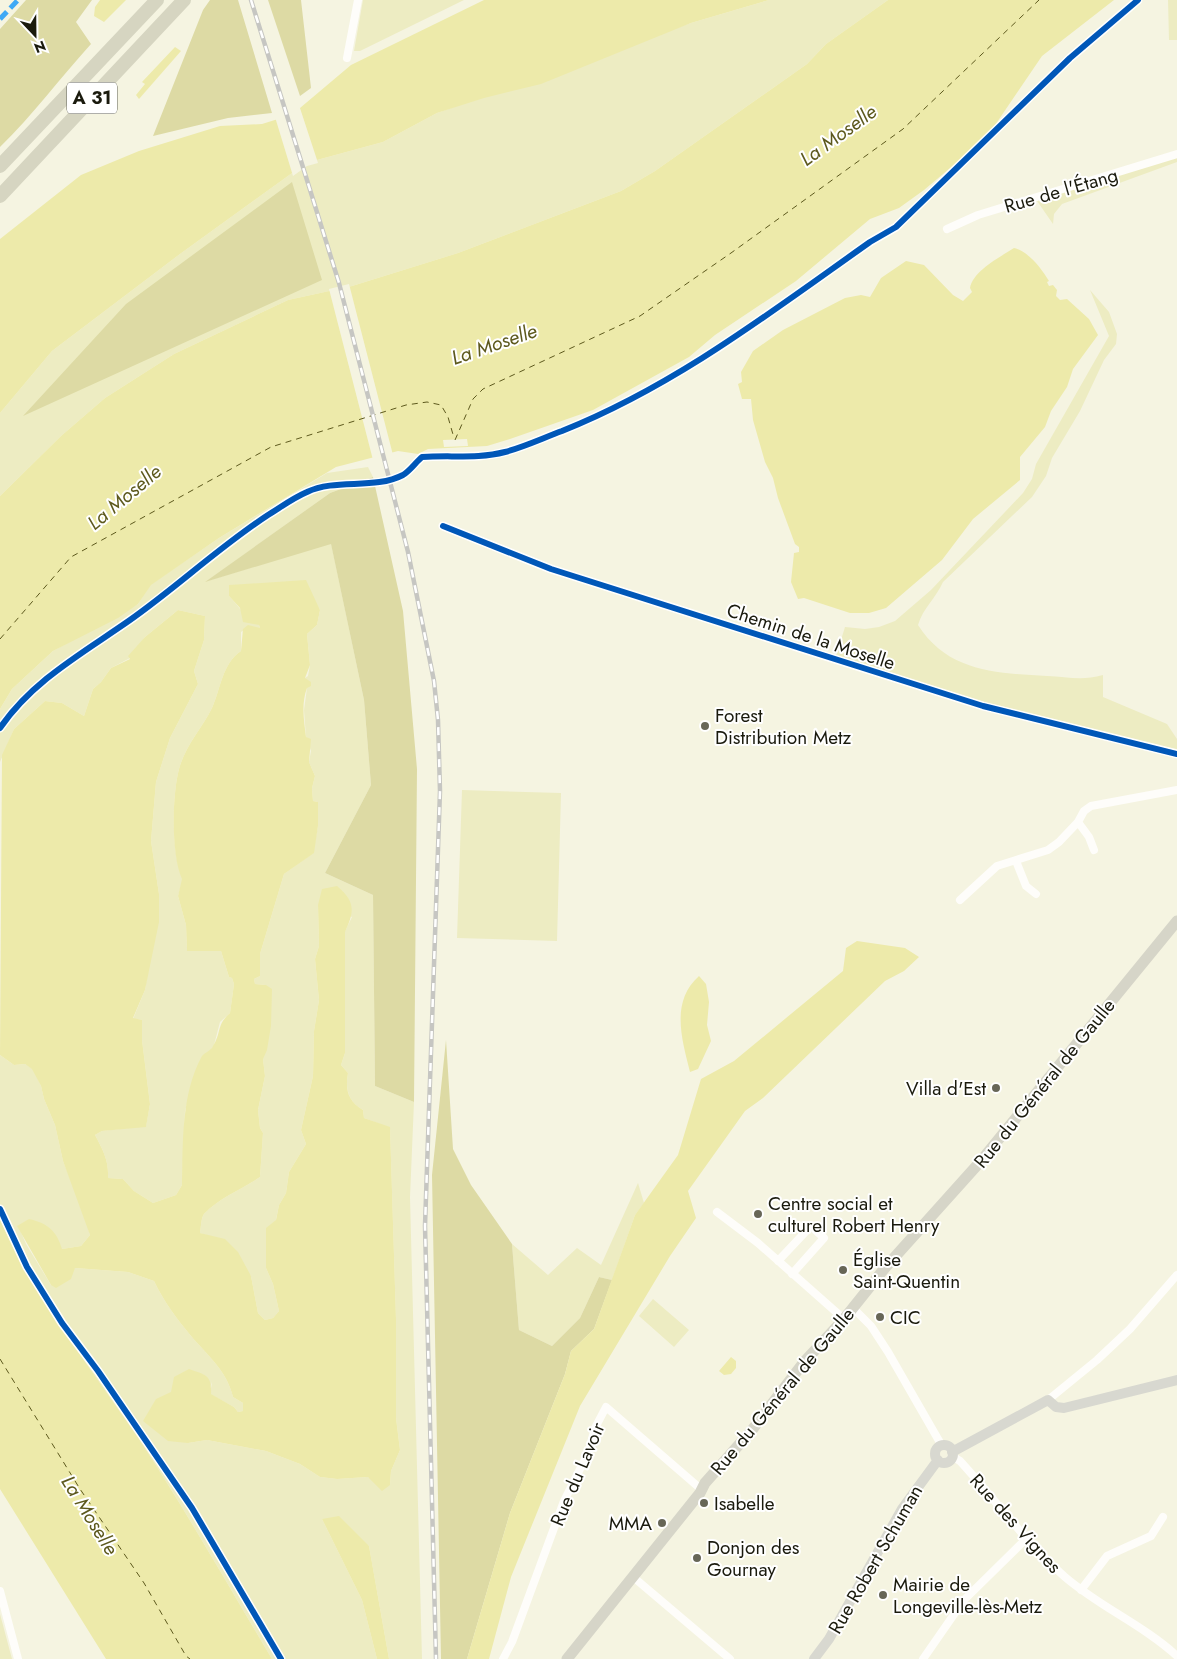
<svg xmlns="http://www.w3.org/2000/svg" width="1177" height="1659" viewBox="0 0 1177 1659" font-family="Jost,sans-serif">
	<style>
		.green { fill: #edecc2 }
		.forest { fill: #dddaa4 }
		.water { fill: #edeaaa }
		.pier { fill: #f5f4e1 }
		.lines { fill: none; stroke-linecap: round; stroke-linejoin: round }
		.ferry { stroke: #5d591d; stroke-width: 1; stroke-dasharray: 6 5; stroke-linecap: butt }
		.street { stroke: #fefdfa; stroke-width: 8 }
		.secondary { stroke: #d8d8d0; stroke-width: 10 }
		.primary { stroke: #d6d5c8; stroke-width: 11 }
		.highway { stroke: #d6d5c1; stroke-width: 14 }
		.rail-casing { stroke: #c6c6c2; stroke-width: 4.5 }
		.rail { stroke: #fff; stroke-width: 2.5; stroke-dasharray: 8; stroke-linecap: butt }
		.quiet { stroke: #3fa9f5; stroke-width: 5; stroke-dasharray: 10 5; stroke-linecap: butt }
		.cycleway-casing { stroke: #fff; stroke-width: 9 }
		.cycleway { stroke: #0057b8; stroke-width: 6 }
		.poi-dot { fill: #676657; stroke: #fff; stroke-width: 2 }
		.labels { text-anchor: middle; stroke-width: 4; stroke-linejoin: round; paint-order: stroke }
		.shield { fill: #fff; stroke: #5f5f56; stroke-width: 1 }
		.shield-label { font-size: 18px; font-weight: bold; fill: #1a1a0d }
		.street-label { font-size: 19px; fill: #1a1a0d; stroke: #fff }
		.poi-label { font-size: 19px; fill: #1a1a0d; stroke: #fff; text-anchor: start }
		.water-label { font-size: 20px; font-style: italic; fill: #5d591d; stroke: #fff }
	</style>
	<rect width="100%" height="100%" fill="#f5f4e1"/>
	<path class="green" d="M363 0H464L360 51H354Z
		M769 0H888L826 44 807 64 655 171 621 191 458 253 352 286 288 300 174 354 105 398 61 436 0 496V413L52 351 180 254 306 163 383 142 437 113 691 23Z
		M1168 0H1177V40H1169Z
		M1177 154V162L1062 204 1054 214 1053 224 1035 198Z
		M1090 290 1109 312 1117 334 1116 344 1104 360 1080 411 1052 458 1046 476 1032 497 943 582C936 598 923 608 918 625 948 672 996 673 1047 676 1068 677 1082 681 1103 675V697L1167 724 1177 739V754L983 706 835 659 845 627 865 629 879 627 895 621 931 590 1023 493 1032 479 1036 464 1109 336Z
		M368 467 373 477 330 493 207 581 331 543 364 700 371 785 325 873 373 895 375 1086 414 1102 410 1197 422 1659H389L369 1546 322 1519 362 1600 377 1659H272C228 1585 186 1511 139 1439 90 1367 36 1299 0 1219V1055L14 1065 25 1064 33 1069 41 1086 44 1099 55 1125 63 1161 84 1213 90 1235 81 1246 62 1249 18 1225 26 1244 51 1285 75 1268 128 1272 154 1281C164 1302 177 1319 191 1336 208 1356 227 1371 233 1397L243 1403V1411L238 1412 234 1407 210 1394 212 1382 188 1443 207 1440 266 1451 300 1464 320 1477 337 1479 368 1477 390 1485 391 1471 400 1450 396 1418V1319L390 1128 364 1118 363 1110C348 1101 345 1089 348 1073L341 1065 345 1053V931L352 917 318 905 319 946 315 959 319 1000 314 1031 313 1076 301 1130 306 1144 289 1172 286 1193 279 1205 266 1268 273 1284 279 1311 273 1318 265 1320 258 1313 251 1276 209 1236 200 1233C201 1228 201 1218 204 1214 220 1197 241 1190 260 1177L263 1133 260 1128 258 1110 265 1076 263 1059 266 985 255 984 254 979 260 976V954L284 874 313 853 318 826V802L313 801 312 788 315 776 309 762 311 751 306 737 304 710 307 688 305 678 308 676 310 665 307 634 317 625 320 610 306 584 229 596C241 609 243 615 259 625L260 628H247L241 632V651C222 664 221 688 212 708 202 728 185 746 179 769 172 795 171 855 183 879L178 896 186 925 187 950 221 951 229 977 232 978 234 984 230 1013 220 1022 214 1045 193 1082 185 1111 182 1185 176 1195 153 1203 134 1191 123 1179 108 1178C109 1161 103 1150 95 1135L102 1131 146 1126 150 1104 142 1040V1020L133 1019 145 990 159 894 151 841 156 782 170 738 198 684 194 671 204 640 205 616 178 610 145 637 130 658 111 668 101 682 93 689 84 716 62 703 45 701 14 729 0 762V709L12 689 53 651 138 604 150 585 219 538 327 473Z
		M462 790 561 793 557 941 457 938Z
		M638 1183 644 1203 635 1215 612 1280 599 1277 580 1318 552 1346 519 1330 512 1244 548 1275 577 1248 601 1265Z
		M653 1299 689 1330 674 1347 639 1316Z
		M0 1614 12 1659H0Z"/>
	<path class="forest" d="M26 0H92L76 22 91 44C60 78 33 115 0 147V29Z
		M210 0H238L272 113 228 118 153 136 203 10Z
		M268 0H301L311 88 300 96Z
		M292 182 322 280 23 416 126 304Z
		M373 477 403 611 417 769 414 1102 375 1086 373 895 325 873 371 785 364 700 331 544 205 582 330 493Z
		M446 1040 453 1149 471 1185 512 1244 519 1330 552 1346 580 1318 599 1277 612 1280 594 1329 571 1351 565 1374 510 1513 467 1659H441L432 1175Z"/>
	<path class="water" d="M100 0H126L104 22 94 16 95 7Z
		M484 0H769L691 23 541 84 484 98 437 113 383 142 306 163 180 254 52 351 0 413V239L81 175 139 151 220 126 262 124 278 119 300 108 351 65Z
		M888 0H1114L1042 56 987 137 924 190 899 208 870 219 796 281 715 335 689 357 593 410 510 439 487 446 428 449 418 454 398 451 336 467 219 538 151 585 138 604 118 618 53 651 12 689 0 709V496L61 436 105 398 174 354 288 300 352 286 458 253 621 191 655 171 807 64 826 44Z
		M175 47 181 51 139 99 136 95 145 84 142 82Z
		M1014 248C1029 252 1041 268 1049 281L1047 282 1049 286 1053 285 1057 290 1056 296 1060 300 1067 299 1089 319 1098 335 1073 369 1067 387 1051 411 1045 427 1020 457V480L973 519 942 560 886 608 869 613H850L804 598 798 599 791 582 794 553 799 552V547L795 544 778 498 773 478 765 462 753 420 751 399H742L738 384 742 382 741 372 753 351 783 330 845 298 861 295 870 297 881 278 906 261 924 265 953 295 963 301 972 292 970 288C973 271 1000 257 1014 248Z
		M306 580 320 610 317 625 307 634 310 665 305 678 311 682V686L307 688C301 704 304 721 306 737L311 739 309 762 315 776 312 788 313 801 318 802V826L314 853 284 874 260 954V976L254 979 255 984 266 985 272 989 271 1026 267 1050 263 1059 265 1076 258 1110 260 1128 263 1133 260 1177C241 1190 220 1197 204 1214 201 1218 201 1228 200 1233L225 1239 238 1252 251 1276 258 1313 265 1320 273 1318 279 1311 273 1284 266 1268V1228L276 1220 279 1205 286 1193 289 1172 306 1144 301 1130 313 1076 314 1031 319 1000 315 959 319 946 318 905 322 889 337 886C355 901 355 911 345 932V1053L341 1065 348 1073C345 1090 348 1101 363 1110L364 1118 390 1127 396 1319V1418L400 1450 391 1471 390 1485 382 1491 368 1477 337 1479 320 1477 300 1464 266 1451 207 1440 188 1443 168 1441 143 1421 156 1399 171 1392 174 1377 189 1369C206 1375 212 1375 211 1394L234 1407 238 1412 243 1411V1403L233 1397C227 1371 208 1356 191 1336 177 1319 164 1302 154 1281L128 1272 75 1268 71 1279 56 1288 51 1285 17 1226 29 1219C47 1223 57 1231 62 1249L81 1246 90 1235 63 1161 55 1125 44 1099 41 1086 32 1069 25 1064 14 1065 0 1055 2 755 14 729 45 701 62 703 84 716 93 689 101 682 111 668 130 659 128 656 145 637 178 610 205 616 204 640 194 671 198 684 170 738 156 782 151 841 159 894V922L145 990 133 1018 142 1020V1040L150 1104 146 1127 102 1131 95 1135C103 1150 109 1161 108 1178L123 1179 134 1191 153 1203 176 1195 182 1185C183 1143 181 1094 202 1056 205 1052 211 1051 213 1046 222 1032 216 1025 230 1013L234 984 232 978 229 977 221 951H187L186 925 178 896 182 879C171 855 172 795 179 769 185 746 202 728 212 708 221 688 222 664 241 651L243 629 248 625 260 628 259 625 243 622 240 608 229 596V585Z
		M857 941 905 948 919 957 904 971 885 981 763 1098 745 1111 688 1191 696 1218 670 1256 580 1406 511 1577 489 1659H467L510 1513 565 1374 571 1351 594 1329 635 1215 678 1155 701 1079 734 1061 843 971 846 948Z
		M699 976 706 984 709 1002 707 1025 711 1041 698 1069 690 1072C682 1039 670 1002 699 976Z
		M0 1219C36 1299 90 1367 139 1439 186 1511 228 1585 272 1659H106L0 1489Z
		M731 1357 736 1361V1368L731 1374 724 1375 719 1371Z
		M339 1516 369 1546 389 1659H377L362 1600 322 1519Z"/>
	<path class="pier" d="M299 105 318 163 307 166 293 176 275 117Z
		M349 284 393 455 373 460 329 289Z
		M467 439 468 446 444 447 443 440Z"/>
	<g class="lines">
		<path class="ferry" d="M455 440 473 399 483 389 640 316 731 253 903 129 1039 0
			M0 639 71 557 271 447 406 405 427 402 441 405 448 417 454 438
			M0 1359 80 1489 144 1583 186 1656 190 1659"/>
		<path class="street" d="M347 58 358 0
			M947 229 978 215 1177 154
			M443 526 551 569 983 706 1177 754
			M1078 822 1089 837 1094 850
			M1016 861 1026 886 1036 894
			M960 900 997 866 1048 850 1059 842 1078 822 1084 811 1091 806 1177 790
			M717 1212 758 1243 844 1319
			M778 1261 811 1226 824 1238 792 1274
			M853 1308 871 1326 888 1352 942 1446
			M1048 1400 1097 1360 1130 1329 1177 1275
			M952 1456 960 1461C995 1499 1026 1543 1065 1577 1100 1607 1143 1625 1177 1656
			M632 1576 730 1659
			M1081 1590 1107 1556 1151 1536 1163 1517
			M0 1591 18 1659
			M503 1659 512 1642 564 1501 588 1453 595 1428 606 1407 702 1490
			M923 1659 964 1600 1027 1538"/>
		<path class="secondary" d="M935 1454a9 9 0 1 1 18 0a9 9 0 1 1-18 0Z
			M952 1452 1048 1400 1056 1407 1064 1408 1177 1380
			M814 1659 829 1639 902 1509 938 1460"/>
		<path class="primary" d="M567 1659 700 1493 705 1483 752 1430 804 1362 844 1319 884 1269 980 1162 1177 921"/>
		<path class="highway" d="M0 166 157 0
			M0 196 184 0"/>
		<g class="rail-casing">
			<path id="rail" d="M251 0 339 283 408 552 434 681 438 720 440 791 425 1226 436 1659"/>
		</g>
		<use href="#rail" class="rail"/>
		<path class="quiet" d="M0 19 18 0"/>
		<g class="cycleway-casing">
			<path id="cycleway" d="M443 526 551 569 983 706 1177 754
				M0 728C33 680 83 653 130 620 177 587 219 547 268 515 281 507 293 498 307 492 336 478 374 490 403 475 410 471 416 462 422 457 450 455 478 459 505 452 524 447 543 438 562 431 675 386 771 312 870 242L896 227 1070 58 1138 0
				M0 1209 27 1267 62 1323 98 1371 192 1508 281 1659"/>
		</g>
		<use href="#cycleway" class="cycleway"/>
	</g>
	<g class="poi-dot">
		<circle cx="705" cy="726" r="5"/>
		<circle cx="996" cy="1088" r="5"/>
		<circle cx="758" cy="1214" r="5"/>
		<circle cx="843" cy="1270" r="5"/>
		<circle cx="880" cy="1317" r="5"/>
		<circle cx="704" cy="1503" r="5"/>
		<circle cx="662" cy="1523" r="5"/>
		<circle cx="697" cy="1558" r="5"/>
		<circle cx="883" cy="1595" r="5"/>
	</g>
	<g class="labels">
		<rect class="shield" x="67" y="82.5" width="50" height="31" rx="4"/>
		<g class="shield-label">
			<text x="92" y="104">A 31</text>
		</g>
		<g class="street-label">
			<text transform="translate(1061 190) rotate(-16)" y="7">Rue de l'Étang</text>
			<text transform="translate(811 636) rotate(18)" y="7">Chemin de la Moselle</text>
			<text transform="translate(1044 1083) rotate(-51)" y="7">Rue du Général de Gaulle</text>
			<text transform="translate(782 1391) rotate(-50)" y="7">Rue du Général de Gaulle</text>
			<text transform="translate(577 1474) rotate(-67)" y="7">Rue du Lavoir</text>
			<text transform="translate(1016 1523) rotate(48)" y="7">Rue des Vignes</text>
			<text transform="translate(875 1559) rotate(-60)" y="7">Rue Robert Schuman</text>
		</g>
		<g class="poi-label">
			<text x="715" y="722">Forest<tspan x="715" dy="22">Distribution Metz</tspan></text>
			<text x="986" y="1095" text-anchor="end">Villa d'Est</text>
			<text x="768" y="1210">Centre social et<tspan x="768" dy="22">culturel Robert Henry</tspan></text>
			<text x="853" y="1266">Église<tspan x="853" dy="22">Saint-Quentin</tspan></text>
			<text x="890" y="1324">CIC</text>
			<text x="714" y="1510">Isabelle</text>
			<text x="652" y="1530" text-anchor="end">MMA</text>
			<text x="707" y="1554">Donjon des<tspan x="707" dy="22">Gournay</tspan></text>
			<text x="893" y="1591">Mairie de<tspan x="893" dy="22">Longeville-lès-Metz</tspan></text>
		</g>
		<g class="water-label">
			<text transform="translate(838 135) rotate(-36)" y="7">La Moselle</text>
			<text transform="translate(494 344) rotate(-19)" y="7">La Moselle</text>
			<text transform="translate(124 497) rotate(-40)" y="7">La Moselle</text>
			<text transform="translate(90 1515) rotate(58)" y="7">La Moselle</text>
		</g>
	</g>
	<g transform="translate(35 35) rotate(158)" stroke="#ffffff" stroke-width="4" paint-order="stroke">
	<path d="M0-4L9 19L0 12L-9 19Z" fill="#1a1a0d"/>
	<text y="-8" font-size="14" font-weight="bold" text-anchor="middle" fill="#1a1a0d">N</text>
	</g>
</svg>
